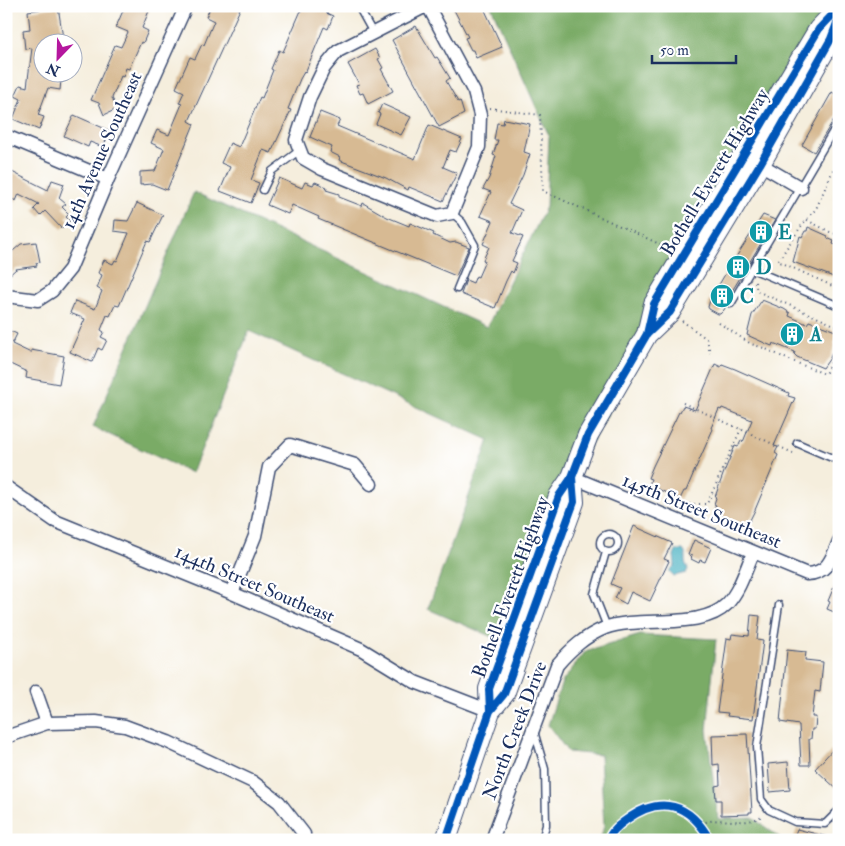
<svg xmlns="http://www.w3.org/2000/svg" width="845" height="846" viewBox="0 0 845 846" font-family="'IM FELL Double Pica',serif">
	<style>
		.forest { fill: #7aab66; stroke: #4a6d62 }
		.water { fill: #42afc0; stroke: #2e6f8f }
		.building { fill: #d7ba93 }
		.lines { fill: none; stroke-linecap: round; stroke-linejoin: round }
		.lane-casing { stroke: #3c4c71; stroke-width: 9 }
		.street-casing { stroke: #3c4c71; stroke-width: 15 }
		.primary-casing { stroke: #3c4c71; stroke-width: 22 }
		.path { stroke: #3c4c71; stroke-width: 2; stroke-dasharray: 1 4; stroke-linecap: butt }
		.lane { stroke: #fff; stroke-width: 6 }
		.street { stroke: #fff; stroke-width: 12 }
		.primary { stroke: #fff; stroke-width: 20 }
		.cycleway-casing { stroke: #fff; stroke-width: 11 }
		.cycleway { stroke: #0057b8; stroke-width: 8 }
		.labels { text-anchor: middle; stroke-width: 4.5; stroke-linejoin: round; paint-order: stroke }
		.street-label { font-size: 19px; fill: #1b2f5e; stroke: #fff }
		.culture-label { font-size: 19px; font-weight: bold; fill: #0d838f; stroke: #fff; text-anchor: start }
	</style>
	<rect width="100%" height="100%" fill="#fff"/>
	<filter id="ink" filterUnits="userSpaceOnUse"><feTurbulence type="fractalNoise" baseFrequency=".02" numOctaves="2"/><feDisplacementMap in="SourceGraphic" scale="10" xChannelSelector="R" yChannelSelector="G"/><feConvolveMatrix kernelMatrix="1 2 1 2 8 2 1 2 1" color-interpolation-filters="sRGB"/></filter>
	<filter id="wash" filterUnits="userSpaceOnUse"><feTurbulence type="fractalNoise" baseFrequency=".0096" numOctaves="4" result="noise"/><feDisplacementMap in="SourceGraphic" scale="20" xChannelSelector="R" yChannelSelector="G"/><feGaussianBlur stdDeviation="1.12" result="paint"/><feColorMatrix in="noise" values="0 0 0 0 0 0 0 0 0 0 0 0 0 0 0 0 0 1.4 0 .05"/><feComposite in="paint" operator="in"/></filter>
	<g filter="url(#wash)">
		<rect width="100%" height="100%" fill="#f5eedd"/>
		<path class="forest" d="M491 6H839L572 477 506 643 428 609 489 440 249 331 192 473 93 427 194 192 487 327 546 207 549 136Z
			M640 635 716 639 707 730 718 819 753 818 783 840H600L604 826 600 755 568 752 548 725 562 682 585 652Z"/>
		<path class="water" d="M677 550H683L685 553V562L688 569 686 573 674 576 669 571 675 565 674 555Z"/>
		<g id="blocks">
			<path class="building" d="M125 6H151L142 28 148 31 143 43 141 42 129 69 126 68 123 77 121 76 112 98 117 109 104 115 99 103 91 100 115 45 121 47 128 32 116 27Z
				M211 6H234L240 9 189 121 194 124 167 190 152 184 140 185V172L155 171 164 149 151 143 157 130 169 135 182 104 179 103 184 92 176 88 190 57 195 59 202 44 204 45 214 21 206 17Z
				M303 6H330L326 13 333 16 328 29 324 27 305 73 304 72 300 79 288 109 291 110 271 153 263 150 251 180 259 183 251 203 220 191 230 167 221 163 230 143 239 147 260 97 262 98 273 70 271 69 279 50 283 52Z
				M452 6H483L502 47 476 58 473 50H471L465 38 468 37Z
				M58 7 63 38 42 40V72H55L54 79 61 80 60 90 48 88 38 115 44 117 39 130 13 119 21 99 15 96 20 85 27 87 32 48 25 49 23 30 30 29 28 11Z
				M416 26 435 58 437 57 450 78 446 81 458 102 460 101 464 114 439 127 392 40Z
				M375 49 380 58 378 59 383 68 381 69 393 91 368 104 363 93 360 94 356 85 359 84 348 64Z
				M832 92 839 96V111L814 152 802 145Z
				M382 104 411 117 401 135 376 124 380 114 378 113Z
				M320 112 340 120 337 126 415 159 429 125 462 139 456 152 450 150 443 167 457 173 443 201 409 187 408 190 386 178 339 160 340 157 330 152 332 147 310 137Z
				M74 115 110 131 103 147 90 142 88 147 64 136Z
				M504 119 530 124 524 152 530 154 523 175 509 204 522 210 512 233 523 237 512 261 517 263 513 273 511 271 506 281 495 308 461 294 466 280 473 283 476 276 478 277 485 261 483 260 489 247 483 244 493 221 480 216 491 192 483 189 489 178 496 156 493 155 498 140H494L497 123 503 124Z
				M6 169 48 190 52 180 64 184 59 198 66 204 62 207 69 214 66 217 70 221 62 229 45 211 40 216 34 209 39 204 19 194 16 201 6 196Z
				M279 178 302 188 305 182 313 185 315 182 327 187 326 190 339 194V197L362 206 363 203 387 217 409 226 410 223 434 233 433 235 450 243 456 242 469 247 456 276 318 219 319 217 292 205 288 214 267 205Z
				M137 203 163 215 150 242 147 241 119 306 115 305 110 316 107 315 101 330 104 332 101 337 107 340 102 350 98 348 92 362 70 352 85 319 70 313 75 301 95 309 102 291 97 288 102 275 98 273 104 260 113 264 115 260 117 261 129 233 114 231 115 220 128 221Z
				M763 215 775 220 732 291 724 310 720 314H718L709 309 708 307 710 300 727 271Z
				M808 227 828 236 827 238 834 241 833 244 839 246V279L793 262 800 236 802 237 805 231H807Z
				M36 242 40 262 36 263 37 266 16 269 6 278V257L21 244Z
				M762 300 784 309 790 313 789 316 807 324 809 321 838 332 834 344 835 345 830 358 823 368 797 357 794 354 795 352 773 343 772 346 767 344 747 335 752 315Z
				M6 329 17 334 12 344 31 353V350L64 356 59 384 26 378 27 372 6 362Z
				M715 364 721 367 722 364 735 369 789 393 788 396 795 398 774 446 778 447 775 453 778 455 773 467 755 510 749 522 746 520 744 526 713 512 716 505 714 504 716 498 715 497 724 472 735 446 738 447 741 441 743 442 752 420 722 408 721 410 719 409 711 428 713 429 694 472 686 491H684L680 499 649 485 651 479 648 478 653 466 679 412H680L683 406 695 410Z
				M634 526 672 543 664 559 669 561 650 601 631 592 626 604 615 598 620 588 611 584Z
				M694 540 711 548 705 562 700 560 699 563 691 559 692 556 688 555Z
				M839 575V614L827 609 830 602 828 601Z
				M751 615 760 616 757 640 763 641 753 719 727 716 728 713 717 712 727 638 731 639 732 634 749 636Z
				M787 650 806 652 805 660 823 662 820 692 815 691 812 717H816L815 729H812L811 739H809L810 765H801L799 725 780 722Z
				M747 734 752 812H749V814L721 815V800H716L715 786 720 785 719 764 713 765 712 735Z
				M834 748 839 752V791L815 769Z
				M788 762 790 790 770 792 768 764Z
				M797 829 828 837 827 840H804L794 837Z"/>
		</g>
	</g>
	<g filter="url(#ink)">
		<use href="#blocks" fill-opacity="0" stroke="#3c4c71" stroke-width="1"/>
		<g class="lines">
			<g class="lane-casing">
				<path id="lane" d="M358 6 373 33
					M263 190 272 171 300 150
					M452 213 462 222 475 245 457 289
					M752 269 839 306
					M731 304 839 121
					M797 443 839 461
					M600 543a9 9 0 1 1 18 0a9 9 0 1 1-18 0Z
					M606 552 594 594 607 627
					M779 605 757 747 761 799 769 810 795 822 825 824 839 810
					M534 731 545 769 546 825 542 840"/>
			</g>
			<g class="street-casing">
				<path id="street" d="M426 6 338 51 324 68 310 97 296 140 303 158 322 169 437 216 452 213 479 147 480 115 474 92 428 6
					M6 136 108 179
					M760 164 801 188
					M6 296 38 300 52 291 70 269 108 179 186 6
					M572 477 807 574C828 573 832 558 839 541
					M6 487 55 521 232 593 361 649 415 682 490 711
					M232 593 255 536 269 467 290 445 355 465 371 484
					M36 692 47 723
					M6 737 47 723 96 722 125 726 168 742 253 782 279 802 304 834V840
					M492 840 557 665C571 649 585 636 605 628 640 615 701 631 727 604 740 590 746 569 753 553"/>
			</g>
			<g class="primary-casing">
				<path id="primary" d="M647 334 654 304 819 29 839 8
					M490 711 489 689 559 496 572 477 588 435 647 334 670 312 760 164 831 39 839 18
					M446 840 490 711 504 694 574 502 572 477"/>
			</g>
			<path class="path" d="M490 108 540 115 543 191 655 242 668 249
				M839 156 816 209 802 225 778 261 839 289
				M807 220 830 232 839 235
				M755 282 757 291 839 327
				M682 321 707 339 710 353
				M719 323 751 344 764 348 787 359 825 374 839 347
				M683 403 793 453
				M684 504H707L741 429
				M701 824C720 814 745 829 763 815"/>
			<use href="#lane" class="lane"/>
			<use href="#street" class="street"/>
			<use href="#primary" class="primary"/>
			<g class="cycleway-casing">
				<path id="cycleway" d="M647 334 654 304 819 29 839 8
					M490 711 489 689 559 496 572 477 588 435 647 334 670 312 760 164 831 39 839 18
					M446 840 490 711 504 694 574 502 572 477
					M608 840C611 831 619 825 626 820 661 794 690 804 710 840"/>
			</g>
			<use href="#cycleway" class="cycleway"/>
		</g>
	</g>
	<defs>
		<g id="building-disc" transform="scale(1.25)"><circle r="9.5" fill="#0f9aa8" stroke="#fff"/><path d="M-4-6H4V6H1V3H-1V6H-4ZM-2.5-4.3h1.7v1.8h-1.7ZM.8-4.3h1.7v1.8H.8ZM-2.5-1h1.7V.8h-1.7ZM.8-1h1.7V.8H.8Z" fill="#fff"/></g>
	</defs>
	<g fill-rule="evenodd">
		<use href="#building-disc" x="761" y="232"/>
		<use href="#building-disc" x="738" y="267"/>
		<use href="#building-disc" x="722" y="296"/>
		<use href="#building-disc" x="792" y="334"/>
	</g>
	<g class="labels">
		<g class="street-label">
			<text transform="translate(101 150) rotate(-66)" y="7">14th Avenue Southeast</text>
			<text transform="translate(714 172) rotate(-59)" y="7">Bothell-Everett Highway</text>
			<text transform="translate(702 510) rotate(22)" y="7">145th Street Southeast</text>
			<text transform="translate(255 583) rotate(23)" y="7">144th Street Southeast</text>
			<text transform="translate(510 587) rotate(-70)" y="7">Bothell-Everett Highway</text>
			<text transform="translate(514 730) rotate(-69)" y="7">North Creek Drive</text>
		</g>
		<g class="culture-label">
			<text x="778" y="239">E</text>
			<text x="756" y="274">D</text>
			<text x="740" y="303">C</text>
			<text x="810" y="341">A</text>
		</g>
	</g>
	<rect width="845" height="846" fill="none" stroke="#fff" stroke-width="25"/>
	<g transform="translate(58 58) rotate(203)"><circle r="24" fill="#ffffff" stroke="#a4acbf"/>
	<path d="M0-4L9 19L0 12L-9 19Z" fill="#b5179e"/>
	<text y="-8" font-size="14" font-weight="bold" text-anchor="middle" fill="#1b2f5e">N</text>
	</g>
	<path d="M652 55v8h84v-8" fill="none" stroke="#1b2f5e" stroke-width="2.5"/>
	<text x="660" y="55" font-size="15" fill="#1b2f5e" stroke="#ffffff" stroke-width="4" paint-order="stroke">50 m</text>
</svg>
